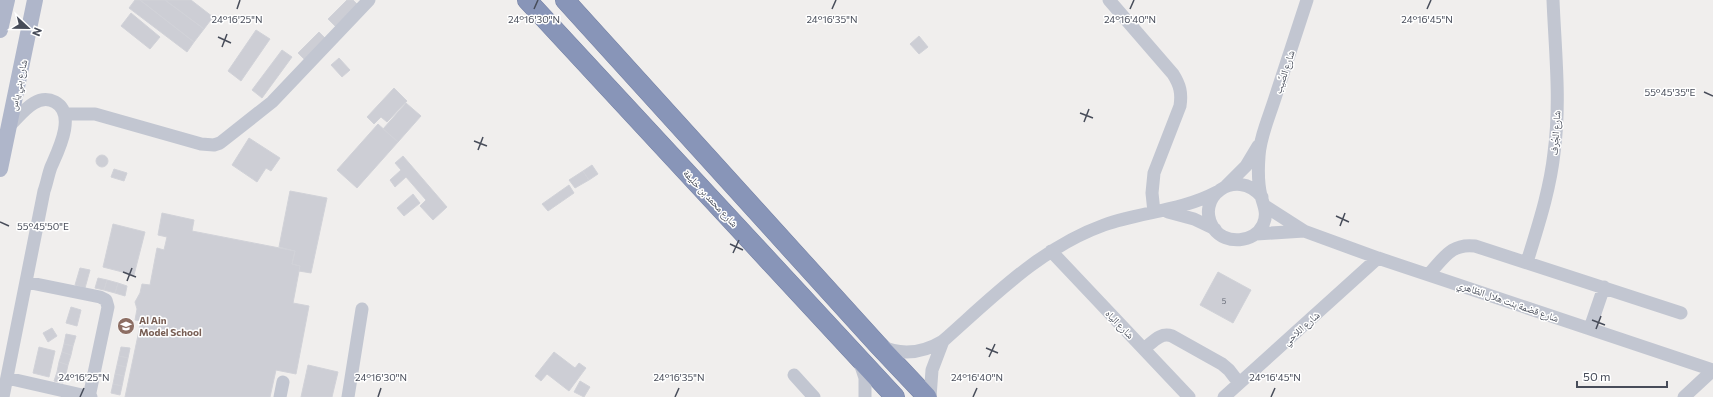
<svg xmlns="http://www.w3.org/2000/svg" width="1713" height="397" viewBox="0 0 1713 397" font-family="Commissioner,'Noto Naskh Arabic',sans-serif">
	<style>
		.building { fill: #cdced5; stroke: #d1d2d8 }
		.lines { fill: none; stroke-linecap: round; stroke-linejoin: round }
		.highway-casing { stroke: #7480a4; stroke-width: 20 }
		.minor { stroke: #c2c6d1; stroke-width: 13 }
		.major { stroke: #afb6ca; stroke-width: 16 }
		.highway { stroke: #8895b8; stroke-width: 19 }
		.ticks { fill: none; stroke: #474c59; stroke-width: 1.5 }
		.labels { text-anchor: middle; stroke-width: 3; stroke-linejoin: round; paint-order: stroke }
		.number-label { font-size: 8px; fill: #686c78 }
		.street-label { font-size: 10px; fill: #474c59; stroke: #fff }
		.education-label { font-size: 10px; font-weight: bold; fill: #785e54; stroke: #fff; text-anchor: start }
		.ticks-label { font-size: 10px; text-anchor: middle; fill: #474c59; stroke: #fff; stroke-width: 3; stroke-linejoin: round; paint-order: stroke }
	</style>
	<rect width="100%" height="100%" fill="#f0eeed"/>
	<path class="building" d="M135 0H140L194 42 187 52 129 8Z
		M140 0H165L204 29 194 42Z
		M165 0H191L213 17 204 29Z
		M347 0H353L359 6 337 28 328 19Z
		M131 13 160 37 150 49 121 26Z
		M256 30 270 39 241 81 228 71Z
		M319 32 327 40 307 62 298 53Z
		M919 36 928 47 919 54 910 44Z
		M282 50 292 57 262 98 252 90Z
		M339 58 350 70 342 77 331 65Z
		M394 88 407 101 387 122 381 117 374 124 367 117Z
		M406 103 421 116 398 142 383 129Z
		M378 124 398 142 357 188 337 170Z
		M249 138 280 158 271 171 266 168 257 182 232 165Z
		M96 161a6 6 0 1 1 12 0a6 6 0 1 1-12 0Z
		M403 156 447 207 433 220 420 206 426 200 406 177 395 187 390 180 401 170 395 163Z
		M592 165 598 174 589 180 583 171Z
		M114 169 127 173 124 181 111 177Z
		M583 171 589 180 575 188 569 180Z
		M569 185 574 193 548 211 542 204Z
		M290 191 327 198 311 273 299 271 300 266 292 264 295 251 279 247Z
		M413 194 420 203 404 216 397 208Z
		M162 213 194 220 192 231 295 251 292 264 300 266 293 303 309 306 296 374 276 370 270 397H125L141 321 135 320 137 309 135 302 140 293 142 284 150 285 157 248 164 250 167 237 158 235Z
		M113 224 145 232 134 275 103 267Z
		M80 268 90 270 85 288 75 285Z
		M1218 272 1251 290 1233 323 1200 305Z
		M98 278 107 280 104 290 95 288Z
		M107 280 118 283 115 293 104 290Z
		M118 283 127 286 125 296 115 293Z
		M71 307 81 310 77 326 66 323Z
		M52 328 57 336 48 342 43 333Z
		M66 334 76 336 73 346 64 344Z
		M64 344 73 346 71 355 62 352Z
		M39 347 55 351 49 377 33 373Z
		M121 347 130 348 128 358 119 356Z
		M62 352 71 355 68 365 59 362Z
		M554 352 575 368 579 363 586 368 569 391 547 374 541 381 535 376Z
		M119 356 128 358 126 367 117 365Z
		M59 362 68 365 66 374 57 372Z
		M117 365 126 367 124 376 115 374Z
		M308 365 338 372 332 397H301Z
		M57 372 66 374 63 383 54 381Z
		M115 374 124 376 122 386 113 384Z
		M580 381 590 387 584 397 574 392Z
		M113 384 122 386 120 395 111 393Z"/>
	<g class="lines">
		<g class="highway-casing">
			<path id="highway" d="M527 0 895 397
				M565 0 877 344 927 397"/>
		</g>
		<path class="minor" d="M1109 0 1173 74C1180 85 1182 93 1180 106L1154 173 1152 193 1154 212
			M64 114H95L201 144 214 145 220 143 272 102 369 0
			M1226 186 1246 166 1258 146
			M1262 197C1236 166 1193 198 1214 229 1226 245 1254 243 1263 225 1268 214 1264 206 1261 196 1258 184 1258 169 1259 156 1260 137 1269 117 1275 98 1286 65 1296 33 1307 0
			M1265 206 1304 231 1378 258 1713 370
			M1168 212 1194 219 1215 229
			M1256 234 1304 231
			M1051 251 1189 397
			M1527 262C1538 226 1550 190 1554 153 1561 102 1555 50 1553 0
			M1429 274C1444 258 1451 243 1475 246L1681 313
			M26 282 100 297 106 300 108 307 89 397
			M1590 328 1604 287
			M880 346C902 356 923 353 943 341 993 297 1040 248 1104 225 1141 212 1181 211 1217 192
			M1144 349C1153 342 1160 332 1172 336L1222 364 1229 370 1239 383
			M860 363 865 378V397
			M794 375 814 397
			M7 378 91 397
			M3 397 44 191C47 183 48 175 51 167 58 151 77 114 55 102 36 92 21 115 9 126
			M280 397 283 382
			M348 397 362 309
			M930 397 932 370 943 341
			M1224 397 1378 258
			M1684 397 1713 370"/>
		<path class="major" d="M0 30 7 0
			M0 169 35 0"/>
		<use href="#highway" class="highway"/>
	</g>
	<path class="ticks" d="M237 9 240 0M534 9 538 0M832 9 836 0M1130 9 1134 0M1427 9 1431 0M218 37 231 43M222 47 227 34M1704 92 1713 96M1080 113 1093 118M1084 122 1089 109M474 141 487 146M478 150 483 137M1336 216 1349 222M0 222 9 226M1340 226 1345 213M730 244 743 250M733 253 739 240M123 272 136 277M127 281 132 268M1592 320 1605 325M1596 329 1601 316M986 348 998 353M989 357 995 344M80 397 84 388M378 397 381 388M675 397 679 388M973 397 977 388M1271 397 1275 388"/>
	<defs>
		<g id="school-disc" transform="scale(0.9)"><circle r="9.5" fill="#8d6e63" stroke="#fff"/><path d="M0-5L7-2L0 1L-7-2ZM-4 1L0 2.5L4 1V4Q0 6-4 4Z" fill="#fff"/></g>
	</defs>
	<g fill-rule="evenodd">
		<use href="#school-disc" x="126" y="326"/>
	</g>
	<g class="labels">
		<g class="number-label">
			<text x="1224" y="304">5</text>
		</g>
		<g class="street-label">
			<text transform="translate(1284 72) rotate(-72)" y="4">شارع الصَّيب</text>
			<text transform="translate(18 85) rotate(-78)" y="4">شارع بني ياس</text>
			<text transform="translate(1555 133) rotate(-86)" y="4">شارع الجُرف</text>
			<text transform="translate(711 198) rotate(47)" y="4">شارع محمد بن خليفة</text>
			<text transform="translate(1508 301) rotate(19)" y="4">شارع قضمة بنت هلال الظاهري</text>
			<text transform="translate(1120 324) rotate(46)" y="4">شارع الياه</text>
			<text transform="translate(1301 328) rotate(-42)" y="4">شارع اللاحي</text>
		</g>
		<g class="education-label">
			<text x="139" y="324">Al Ain<tspan x="139" dy="12">Model School</tspan></text>
		</g>
	</g>
	<g class="ticks-label">
		<text x="237" y="23">24°16'25"N</text>
		<text x="534" y="23">24°16'30"N</text>
		<text x="832" y="23">24°16'35"N</text>
		<text x="1130" y="23">24°16'40"N</text>
		<text x="1427" y="23">24°16'45"N</text>
		<text x="1670" y="96">55°45'35"E</text>
		<text x="43" y="230">55°45'50"E</text>
		<text x="84" y="381">24°16'25"N</text>
		<text x="381" y="381">24°16'30"N</text>
		<text x="679" y="381">24°16'35"N</text>
		<text x="977" y="381">24°16'40"N</text>
		<text x="1275" y="381">24°16'45"N</text>
	</g>
	<g transform="translate(28 28) rotate(112)" stroke="#ffffff" stroke-width="3" paint-order="stroke">
	<path d="M0-3L7 15L0 10L-7 15Z" fill="#474c59"/>
	<text y="-6" font-size="11" font-weight="bold" text-anchor="middle" fill="#474c59">N</text>
	</g>
	<path d="M1577 381v6h90v-6" fill="none" stroke="#474c59" stroke-width="2"/>
	<text x="1583" y="381" font-size="12" fill="#474c59" stroke="#ffffff" stroke-width="3" paint-order="stroke">50 m</text>
</svg>
